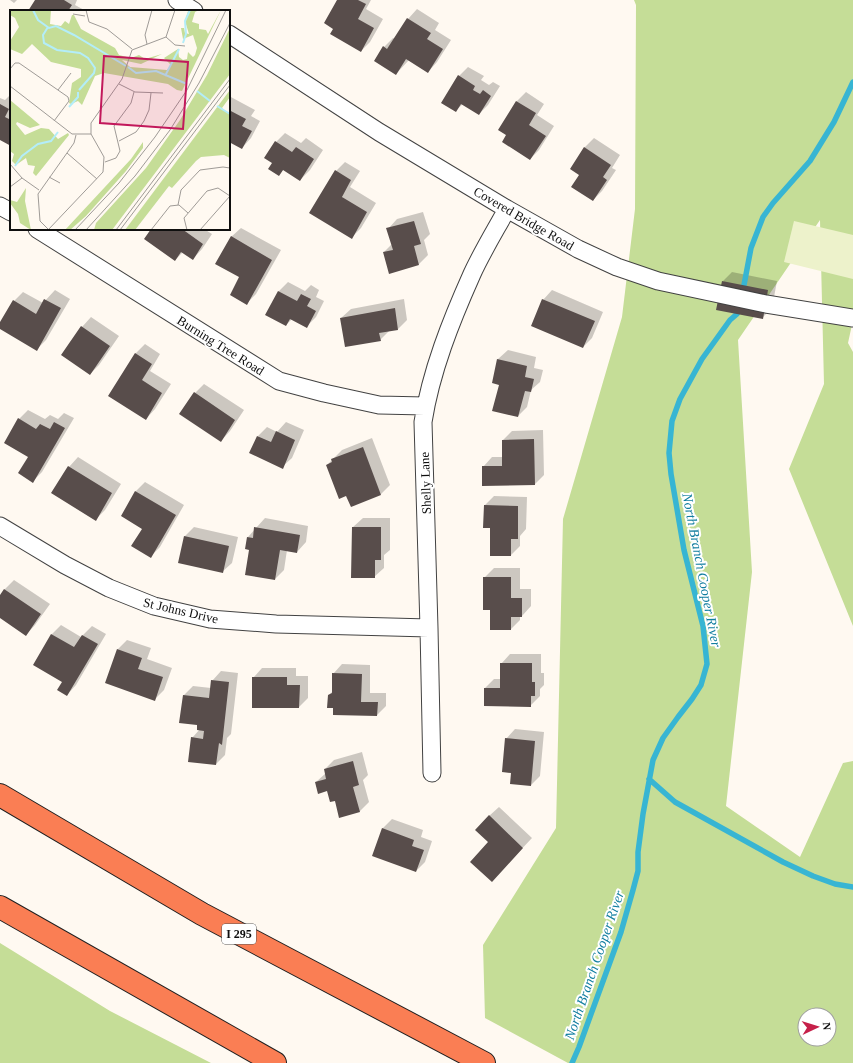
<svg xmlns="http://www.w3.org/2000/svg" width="853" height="1063" viewBox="0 0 853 1063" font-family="Georgia,serif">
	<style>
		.forest { fill: #c5dd97; fill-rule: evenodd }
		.pitch { fill: #edf2cb }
		.shadow { fill: #0003 }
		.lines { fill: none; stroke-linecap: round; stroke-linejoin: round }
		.stream { stroke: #37b5d3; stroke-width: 5.5 }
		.building { fill: #584d4b }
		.street-casing { stroke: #424242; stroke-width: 19 }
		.highway-casing { stroke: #202020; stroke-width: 24 }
		.street { stroke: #fff; stroke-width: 17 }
		.highway { stroke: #fa7e54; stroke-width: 22 }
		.labels { text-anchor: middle; stroke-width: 4; stroke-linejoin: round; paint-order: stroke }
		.shield { fill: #fff; stroke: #575757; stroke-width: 1 }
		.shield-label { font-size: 12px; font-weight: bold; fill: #0f0f0f }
		.street-label { font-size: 13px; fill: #0f0f0f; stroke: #fff }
		.water-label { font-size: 14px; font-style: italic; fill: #127ea0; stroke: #fff }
		.inset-river { fill: none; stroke: #b3edf9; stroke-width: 2 }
		.inset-road { fill: none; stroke: #9f9b97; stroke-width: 1 }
		.view { fill: #c2185b; fill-opacity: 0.15; stroke: #c2185b; stroke-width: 2 }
		.inset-edge { fill: none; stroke: #0f0f0f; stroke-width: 2 }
	</style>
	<rect width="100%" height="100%" fill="#fff9f1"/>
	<path class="forest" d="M634 0H853V320L848 343 853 352V626L789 469 824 384 820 220 738 340 752 572 726 806 800 857 843 763 853 761V1063H568L485 1018 483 945 556 828 563 519 622 317 635 209 636 5ZM805 1015H829V1039H805Z
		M0 943 110 1011 211 1063H0Z"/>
	<path class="pitch" d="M794 221 853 235V279L784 262Z"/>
	<path class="shadow" d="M10 0H17L14 3Z
		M36 0H77L75 5 86 11H30Z
		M338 0H371L366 9 383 19 370 42 361 51 335 28Z
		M417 9 439 23 435 30 451 40 437 62 428 72 409 60 396 74 384 47 393 38 395 39 408 19Z
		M468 67 484 76 481 80 489 85 493 82 500 86 488 105 479 114 463 104 455 111 459 76Z
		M526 92 544 104 537 115 554 126 539 150 530 159 507 135 499 130 517 101Z
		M11 94V144L0 139V98L5 100Z
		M229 96 255 110 251 116 260 121 251 138 242 148 229 141Z
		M285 133 301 143 306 138 323 150 310 170 300 180 284 169 279 175 273 163 276 142Z
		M594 138 620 155 612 168 616 170 602 191 593 200 580 175 584 148Z
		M345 162 360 171 350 187 376 203 361 228 352 237 336 171Z
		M423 212 430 234 424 240 428 255 419 264 390 272 384 252 392 244 388 229 397 219Z
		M241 228 281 250 256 294 247 303 231 237Z
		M152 229H204L212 234 202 249 193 259 183 252 175 260Z
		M732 272 777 281 772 308 762 318 723 281Z
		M288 282 305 291 311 285 319 290 316 297 324 301 316 317 306 327 292 319 286 325 267 315 279 291Z
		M55 290 70 299 46 340 37 349 0 328V324L14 301 23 292 43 303Z
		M552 290 603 312 592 338 583 347 543 300Z
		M404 299 407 320 398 329 390 330 380 340 341 318 351 309Z
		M91 317 119 336 99 365 90 374 82 327Z
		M145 344 160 354 150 371 171 384 155 409 146 419 135 354Z
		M508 350 536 357 534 368 543 370 540 382 531 390 527 407 518 416 500 384 498 359Z
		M204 384 244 410 230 431 221 441 195 393Z
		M28 410 45 419 50 415 58 419 64 413 74 418 42 472 33 481 29 456 19 419Z
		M286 422 304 430 292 458 282 467 258 436 267 427 277 432Z
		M543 430 544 475 535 484 483 485V467L492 457H503V440L512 431Z
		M372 438 390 485 381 494 351 506 347 495 327 465 342 450Z
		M78 457 121 484 105 510 96 519 69 467Z
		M145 482 184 505 160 547 151 556 143 528 122 516 136 491Z
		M494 496 527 497 526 529 520 536V546L511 555 491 528 485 505Z
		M265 518 308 526 306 542 297 552 287 550 284 570 275 579 248 537Z
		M363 518H390V550L384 555V568L374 577 353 527Z
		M194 527 238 537 232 563 222 572 179 562 185 536Z
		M494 568H520V589H531V606L522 616H520V620L511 629H491V609L484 578Z
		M14 580 50 604 35 625 26 635 0 617V597L5 589Z
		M61 625 81 637 92 626 106 634 76 685 67 695 63 681 34 664 52 634Z
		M127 640 151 648 147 659 172 668 164 690 154 700 118 649Z
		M510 654H541V673H544V685L540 689V696L530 706 485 688 494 679H501V664Z
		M342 664 370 665V693H386V706L377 715 334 707 329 695 333 691V674Z
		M262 668H296V676H308V698L299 707 253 678Z
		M221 671 238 673 231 734 227 738 225 755 216 764 192 738 200 729 198 724 180 722 184 695 193 686 211 688 212 681Z
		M515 729 544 732 540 776 531 785 512 772 506 739Z
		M362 752 368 775 363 780 369 802 360 811 340 817 335 800 328 790 316 782 326 773 325 769 334 760Z
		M499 807 532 838 501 871 489 816Z
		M392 819 423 830 421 837 432 841 425 862 416 871 373 855 383 828Z"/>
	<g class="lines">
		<path class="stream" d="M744 285 751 248 763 217 773 203 810 161 834 122 853 82
			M649 779 675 802 783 862 813 876 835 884 853 887
			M572 1063 579 1047 621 932 633 890 638 871V852L643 814 653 760 663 738 678 717 692 699 701 685 707 664 703 626 684 550 671 474 669 453 672 421 680 399 702 359 730 320 737 314"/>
	</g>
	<path class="building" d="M35 0H64L72 5 68 11H28Z
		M337 0H358L366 4 358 19 374 28 361 52 330 34 333 29 324 23Z
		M407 18 431 33 427 39 443 49 428 73 406 59 396 75 374 61 383 46 387 49Z
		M458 75 475 86 473 90 480 94 483 90 491 96 479 115 461 104 456 112 441 103Z
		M516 101 536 113 529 125 546 136 530 160 502 142 506 135 498 130Z
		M0 104 9 109 5 117 11 120V146L0 140Z
		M229 110 246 119 242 126 252 131 242 149 229 142Z
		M275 141 292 152 296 147 314 159 300 181 283 170 279 176 268 169 272 163 264 158Z
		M584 147 611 165 603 177 607 180 593 201 571 187 579 175 570 169Z
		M335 170 351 180 342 197 367 212 352 239 309 213Z
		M414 221 421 244 414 246 419 265 389 274 383 252 393 250 386 228Z
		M151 229H182L203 244 193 260 181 252 175 261 144 239Z
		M231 236 272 260 247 305 230 295 239 277 215 264Z
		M722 281 768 290 763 319 716 310Z
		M278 291 297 301 301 294 311 299 307 306 316 311 307 328 290 319 286 326 265 315Z
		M44 299 61 308 37 351 0 329V322L13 300 36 314Z
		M542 299 595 321 583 348 531 326Z
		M395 308 398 330 379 333 381 341 345 347 340 318Z
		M81 326 110 346 90 375 61 355Z
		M135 353 152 364 142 380 162 393 146 420 108 396Z
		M497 359 527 366 525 377 534 379 531 392 525 391 518 417 492 411 499 385 492 383Z
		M194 392 235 420 221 442 179 414Z
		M18 418 36 429 40 424 50 429 54 422 65 428 33 483 18 473 28 457 4 443Z
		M276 431 295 440 283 469 249 453 257 436 271 442Z
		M534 439 535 485 482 486V466H502V440Z
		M363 447 381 495 351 507 346 496 339 499 326 465 332 462 331 459Z
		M68 466 112 493 96 521 51 493Z
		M135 491 176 515 151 558 131 546 142 529 121 516Z
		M484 505 518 506V539H511V556H490V528H483Z
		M254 527 300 535 297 553 280 550 275 580 245 575 249 550 245 549 247 537 253 538Z
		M352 527H381V560H375V578H351Z
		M184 536 229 546 223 573 178 563Z
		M483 577H511V598H522V617H511V630H490V610H483Z
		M4 589 41 614 26 636 0 618V595Z
		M51 634 74 647 82 635 98 644 67 696 57 690 62 682 33 665Z
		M117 649 142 658 138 669 163 677 155 701 105 683Z
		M500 663H532V682H535V696H531V707L484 706V688H500Z
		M332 673 362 674 361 702H378L377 716 333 715V708H327L328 695 332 693Z
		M252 677H287V685H300L299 708H252Z
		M211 680 229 682 222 745 219 743 216 765 188 762 191 737 203 739 204 731 197 730V725L179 723 183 695 209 698Z
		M505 738 535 741 531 786 510 784 511 773 502 772Z
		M353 761 359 785 353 787 360 812 339 818 335 801 330 802 327 791 318 794 315 782 326 779 324 769Z
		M489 815 523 848 492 882 470 862 488 842 475 830Z
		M382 828 414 840 412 846 424 850 416 872 372 856Z"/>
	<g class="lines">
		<g class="street-casing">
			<path id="street" d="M177 0 194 11
				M229 34 379 132 507 209 578 249 617 267 658 281 766 304 853 318
				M0 206 11 212
				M37 229 279 381 324 393 379 405 425 406
				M0 526 65 565 109 588 154 606 210 619 276 624 429 628
				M432 773 429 628 423 422C431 371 451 321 472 274 482 252 495 231 507 209"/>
		</g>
		<g class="highway-casing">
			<path id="highway" d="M0 795 202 914 484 1063
				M0 907 275 1063"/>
		</g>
		<use href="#street" class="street"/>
		<use href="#highway" class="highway"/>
	</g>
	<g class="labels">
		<rect class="shield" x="222" y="924" width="34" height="20" rx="3"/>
		<g class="shield-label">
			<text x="239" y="938">I 295</text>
		</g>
		<g class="street-label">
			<text transform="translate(524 218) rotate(30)" y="5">Covered Bridge Road</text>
			<text transform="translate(221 345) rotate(32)" y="5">Burning Tree Road</text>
			<text transform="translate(425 483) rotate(-92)" y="5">Shelly Lane</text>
			<text transform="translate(181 610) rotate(13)" y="5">St Johns Drive</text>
		</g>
		<g class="water-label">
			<text transform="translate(702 570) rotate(79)" y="5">North Branch Cooper River</text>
			<text transform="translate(594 965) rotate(-71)" y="5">North Branch Cooper River</text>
		</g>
	</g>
	<g transform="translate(10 10)">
		<rect width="220" height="220" fill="#fff9f1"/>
		<path d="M0 0H41L40 14 51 16 55 11 59 14 62 5H64L71 19 105 38 109 45 121 48 129 45 135 49 152 44 131 54 112 50 120 57 157 60 161 55 154 48 168 39 169 47 173 50 177 49 178 42 183 47 185 45 187 38 183 25 173 29 171 18H174L175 23 179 24 175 11 178 1 189 0 185 2 182 12 189 14V19L196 20 198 24 211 0 172 81 167 80 158 74 94 63 85 66 72 95 68 91 61 94 59 93 62 73 71 67V59L41 52 22 34 12 44 0 39V31L9 17 5 8 0 5ZM220 18V64L102 220H84L86 213 136 158 170 110 197 65ZM220 80V87L212 98 220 105V148L214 145 191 147 186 151 162 178 159 176 125 220H115ZM0 90 30 115 20 118 7 112 6 114 15 125 31 118 39 119 48 129 58 123 59 125 26 166 23 163 25 156 18 155 16 148 6 155 2 151 4 144 0 141ZM133 132V138L116 161 76 206 60 220H55L121 149ZM16 178 15 191 21 220 10 213 8 204 0 193V190L7 192Z" fill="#c5dd97"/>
		<path class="inset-river" d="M23 0 28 10 39 18 46 16 64 25 116 56M38 17 33 25 34 33 47 40 70 43 78 48 85 58 84 63 69 80M173 33 176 24 175 11 180 0M118 57 126 63 146 61 177 74M155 66 169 39M187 81 200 91M207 96 220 104M59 97 68 87V82M5 156 12 146 28 134 41 131 48 122"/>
		<path class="inset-road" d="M76 0 79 12 97 19 122 39M63 4 75 6M156 27 165 35 175 36M137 34 135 25 142 0M0 59 5 53H9L58 87 59 91 44 111M109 74 125 82 153 83M0 76 62 124H81M48 80 61 63M109 131 126 122 134 111 139 100 141 83M57 143 87 169M95 152 106 148 110 141 104 116 121 93 124 82M0 154 12 168 29 180M39 167 50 173M0 177 12 168M168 195 171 180 190 160 213 157 220 158M38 219 30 211 28 184 64 133 66 125M38 220 93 162 94 147 81 124V113L112 69 122 40 156 27 165 0M65 220 109 173 145 127 177 80 216 0M76 220 125 166 160 120 189 73 220 13M106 220 220 69M110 220 220 75M141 220 160 196 169 195 178 203M177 220 174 208 197 181 208 178 220 186M190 220 220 186"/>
		<path class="view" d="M94 46 178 52 173 119 90 113Z"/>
		<rect width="220" height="220" class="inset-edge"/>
	</g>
	<g transform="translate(817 1027) rotate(86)"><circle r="19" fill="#ffffff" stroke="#9f9f9f"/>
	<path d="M0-3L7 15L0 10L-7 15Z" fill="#c6204a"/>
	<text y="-6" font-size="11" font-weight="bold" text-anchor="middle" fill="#0f0f0f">N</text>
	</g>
</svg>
